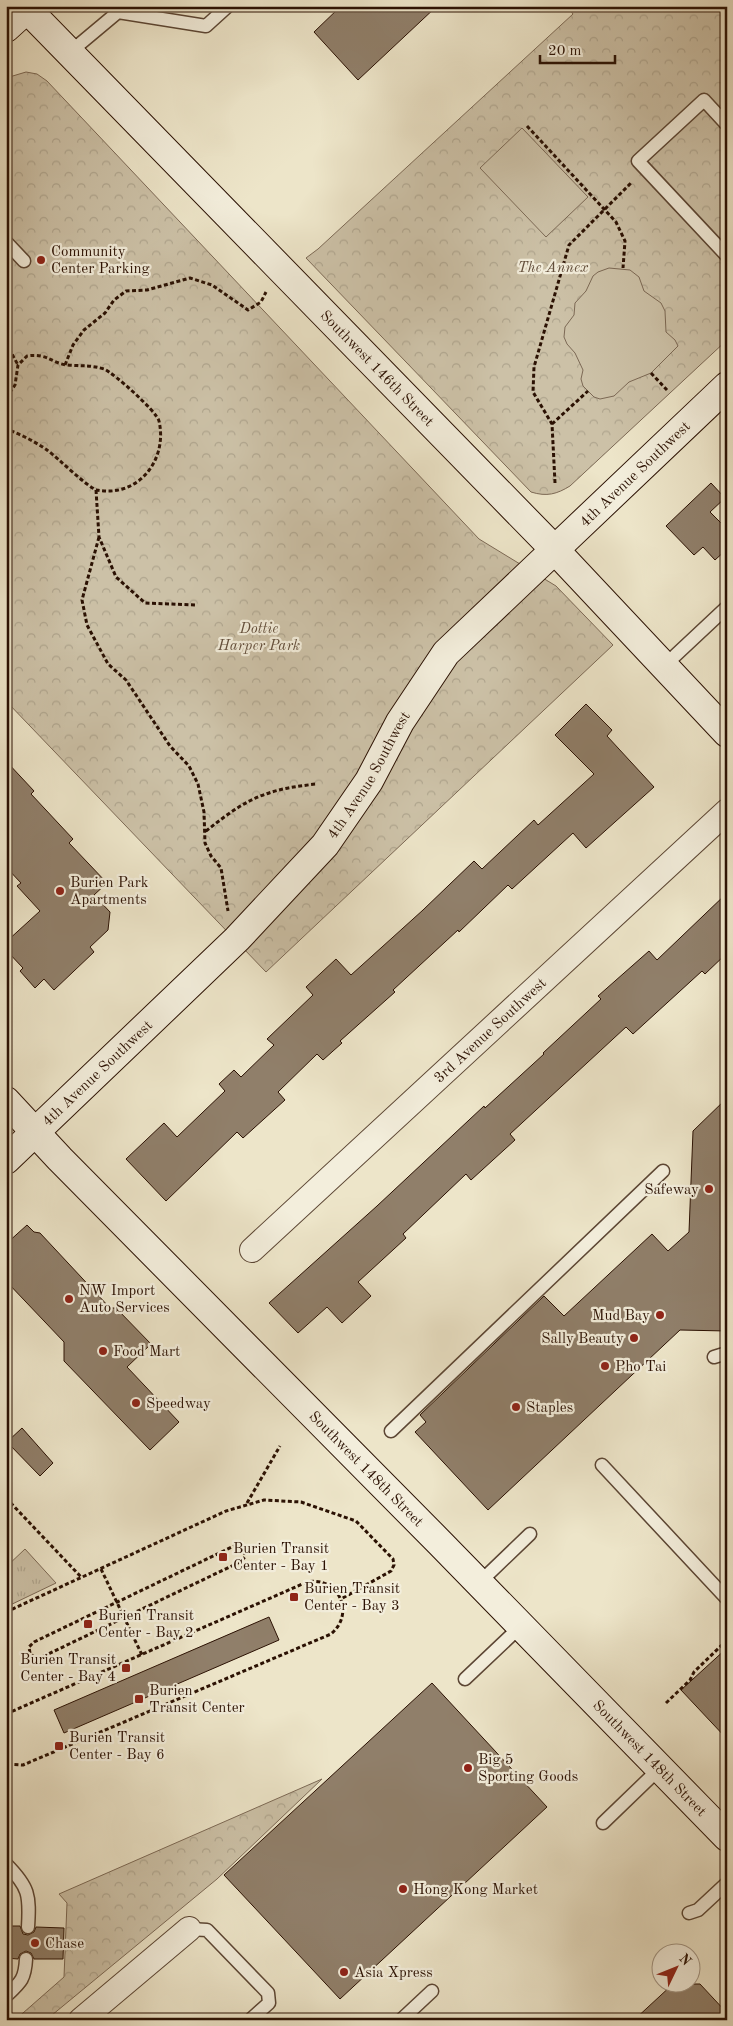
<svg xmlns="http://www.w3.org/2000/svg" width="733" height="2026" viewBox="0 0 733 2026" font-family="'Old Standard TT',serif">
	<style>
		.grass { fill: url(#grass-tufts); stroke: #7c6955 }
		.forest { fill: url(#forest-crowns); stroke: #7c6955 }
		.garden { fill: #ccc1a7; stroke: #7c6955 }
		.building { fill: #907f6a; stroke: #2b1103 }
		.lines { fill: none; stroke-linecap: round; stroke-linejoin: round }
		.lane-casing { stroke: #5c4634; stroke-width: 15 }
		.street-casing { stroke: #5c4634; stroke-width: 26 }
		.secondary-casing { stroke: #2b1103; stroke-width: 30 }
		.path { stroke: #2b1103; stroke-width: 3; stroke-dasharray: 4 2.5; stroke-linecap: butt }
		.lane { stroke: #f3eedc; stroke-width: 12 }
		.street { stroke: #f3eedc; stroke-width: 24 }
		.secondary { stroke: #f3eedc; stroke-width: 28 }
		.poi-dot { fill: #8f2418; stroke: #f3eedc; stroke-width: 2 }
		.labels { text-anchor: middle; stroke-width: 4.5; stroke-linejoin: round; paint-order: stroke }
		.poi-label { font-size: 15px; fill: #2b1103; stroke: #f3eedc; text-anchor: start }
		.park-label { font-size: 15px; font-style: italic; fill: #634f3c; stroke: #f3eedc }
		.street-label { font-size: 15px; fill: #2b1103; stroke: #f3eedc }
	</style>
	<defs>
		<pattern id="grass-tufts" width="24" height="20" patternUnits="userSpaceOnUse" patternTransform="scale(1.25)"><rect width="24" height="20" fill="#ccc1a7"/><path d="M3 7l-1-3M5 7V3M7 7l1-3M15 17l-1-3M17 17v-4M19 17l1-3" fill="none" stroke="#afa58e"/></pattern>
		<pattern id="forest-crowns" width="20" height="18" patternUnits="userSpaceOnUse" patternTransform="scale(1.25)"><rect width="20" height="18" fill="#ccc1a7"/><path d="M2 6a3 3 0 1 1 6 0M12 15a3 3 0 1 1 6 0" fill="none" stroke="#afa58e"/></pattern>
	</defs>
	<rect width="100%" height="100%" fill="#ede5c9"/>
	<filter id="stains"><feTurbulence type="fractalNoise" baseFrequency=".004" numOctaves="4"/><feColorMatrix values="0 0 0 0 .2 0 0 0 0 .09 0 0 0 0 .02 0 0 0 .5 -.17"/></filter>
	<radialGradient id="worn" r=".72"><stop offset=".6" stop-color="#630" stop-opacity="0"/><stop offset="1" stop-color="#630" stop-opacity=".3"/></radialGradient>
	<path class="grass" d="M25 1549 56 1583 6 1607V1567Z"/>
	<path class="forest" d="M567 6H727V340L570 486C557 494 547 497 531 492L306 258 318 249 573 14Z
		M26 72 37 74 47 81 479 539 556 586 613 645 266 972 6 701V78Z
		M322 1779 217 1879 46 2020H15L64 1977 67 1903 59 1894Z"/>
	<path class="garden" d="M522 128 588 197 546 237 480 168Z
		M609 268 630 270 639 277 644 291 661 303 665 311 666 332 675 340 678 346 651 373 629 382 614 396 600 399 594 397 583 386 581 379 583 370 575 353 567 344 564 337 565 327 574 315 575 303 586 291 593 276 598 272Z"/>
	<path class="building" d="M341 6H437L358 80 314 32Z
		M711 483 725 498 710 512 727 529V549L715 560 703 547 694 555 666 526Z
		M586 704 612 730 607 736 654 787 586 848 573 833 512 889 508 885 459 932 458 930 393 990 395 992 340 1041 342 1043 323 1060 317 1054 278 1092 285 1100 243 1138 237 1132 166 1201 126 1159 164 1123 177 1137 225 1091 219 1084 234 1070 241 1077 274 1045 267 1039 313 995 306 987 336 959 351 975 423 910 474 861 482 869 534 820 538 825 594 774 555 735Z
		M6 761 34 791 31 794 73 839 69 843 107 883 94 895 110 912 108 930 90 947 94 952 54 990 44 979 35 988 20 971 23 968 6 950V942L40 911 17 886 21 883 6 867Z
		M727 893V953L705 974 702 971 633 1034 626 1027 510 1134 515 1140 471 1180 466 1174 403 1234 406 1238 358 1282 371 1296 342 1323 327 1307 298 1333 269 1303 377 1206 484 1106 485 1108 544 1054 543 1053 601 999 598 996 649 951 657 960Z
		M727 1098V1331L680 1330 488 1510 415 1432 426 1422 420 1415 544 1296 564 1316 652 1234 668 1251 689 1232 693 1131Z
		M27 1225 34 1232 40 1233 110 1308H116L151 1344 127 1367 179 1422 150 1450 64 1361V1342L6 1281V1244Z
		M22 1428 53 1463 40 1476 7 1442Z
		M269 1617 279 1640 64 1733 54 1710Z
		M727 1648V1739L681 1690Z
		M432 1683 547 1807 340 1999 224 1875Z
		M6 1926H20L23 1934 28 1935 34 1932 36 1927 64 1928 63 1959H34L31 1953 26 1951 20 1954 18 1959 6 1958Z
		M673 1984H700L727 2013V2020H634Z"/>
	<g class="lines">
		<g class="lane-casing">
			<path id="lane" d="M69 53 118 12 206 26 228 6
				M727 125 704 100 638 161 727 256
				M6 242 24 261
				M664 666 727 607
				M714 1357 727 1353
				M391 1431 663 1171
				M602 1465 727 1599
				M479 1583 530 1534
				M465 1679 521 1626
				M603 1823 660 1768
				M6 1864C29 1887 30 1895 28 1927
				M689 1913 698 1910 727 1883
				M189 1929 207 1930 268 1993 269 2003 250 2020
				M6 1996C21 1982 25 1979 26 1959
				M401 2020 432 1991"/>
		</g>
		<g class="street-casing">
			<g id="street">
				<path id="s1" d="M252 1250 727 811"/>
				<path d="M81 2020 189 1929"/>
			</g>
		</g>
		<g class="secondary-casing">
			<g id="secondary">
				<path id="s2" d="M24 6 554 549 727 733"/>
				<path d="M6 28 27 9"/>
				<path id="s3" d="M6 1101 60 1159 440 1543 727 1837"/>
				<path id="s4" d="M6 1160 237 939 325 845 369 781 400 722 446 653 727 386"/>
			</g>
		</g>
		<path class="path" d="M527 126 616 222 625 241 623 268
			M6 343 18 365
			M65 365 73 345 84 330 105 313 114 300 126 291 147 290 190 278 212 285 248 310 261 302 266 292
			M651 373 667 390
			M6 398 15 385 18 365 27 356C48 353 51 363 67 365 80 366 91 365 104 369 114 373 157 412 159 421 168 460 138 498 97 490 88 488 57 457 47 450 34 441 20 434 6 429
			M552 424 588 391
			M555 483 552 424 533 392 534 367 569 245 632 182
			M96 490 99 537 116 577 145 603 196 605
			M99 537 82 600 87 625 108 664 126 680 170 746 189 766 198 784 204 812 205 843 211 856 221 868 228 911
			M206 831C224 817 244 801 266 794 282 788 299 786 316 784
			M6 1498 82 1578
			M247 1503 280 1446
			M234 1546H240L245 1551V1557L240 1562 42 1657 35 1658 30 1653 29 1647 34 1642Z
			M101 1569 142 1655
			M6 1612 226 1511 264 1500 301 1502 356 1521 393 1559 394 1565 391 1571 341 1599
			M666 1703 690 1680 694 1672 727 1640
			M6 1714 307 1582C338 1576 356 1613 331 1634L23 1765 6 1764"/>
		<use href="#lane" class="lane"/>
		<use href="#street" class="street"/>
		<use href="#secondary" class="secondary"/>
	</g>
	<g class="poi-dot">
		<circle cx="41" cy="260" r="5"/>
		<circle cx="60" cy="891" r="5"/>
		<circle cx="709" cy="1189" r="5"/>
		<circle cx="69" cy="1299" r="5"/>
		<circle cx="660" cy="1315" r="5"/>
		<circle cx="634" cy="1338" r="5"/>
		<circle cx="103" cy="1351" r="5"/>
		<circle cx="605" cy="1366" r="5"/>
		<circle cx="136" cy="1403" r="5"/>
		<circle cx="516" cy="1407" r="5"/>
		<rect x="218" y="1552" width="10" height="10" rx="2.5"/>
		<rect x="289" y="1592" width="10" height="10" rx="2.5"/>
		<rect x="83" y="1619" width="10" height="10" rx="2.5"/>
		<rect x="121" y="1663" width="10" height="10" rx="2.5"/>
		<rect x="134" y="1694" width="10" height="10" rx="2.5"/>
		<rect x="54" y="1741" width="10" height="10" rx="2.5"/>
		<circle cx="468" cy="1768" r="5"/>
		<circle cx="403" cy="1889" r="5"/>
		<circle cx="35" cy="1943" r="5"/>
		<circle cx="344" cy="1972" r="5"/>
	</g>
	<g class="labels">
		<g class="poi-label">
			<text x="51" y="256">Community<tspan x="51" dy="17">Center Parking</tspan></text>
			<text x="70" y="887">Burien Park<tspan x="70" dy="17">Apartments</tspan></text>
			<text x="699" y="1194" text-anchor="end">Safeway</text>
			<text x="79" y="1295">NW Import<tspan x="79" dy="17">Auto Services</tspan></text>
			<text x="650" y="1320" text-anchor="end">Mud Bay</text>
			<text x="624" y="1343" text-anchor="end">Sally Beauty</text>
			<text x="113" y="1356">Food Mart</text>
			<text x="615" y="1371">Pho Tai</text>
			<text x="146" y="1408">Speedway</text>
			<text x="526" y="1412">Staples</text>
			<text x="233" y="1553">Burien Transit<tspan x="233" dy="17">Center - Bay 1</tspan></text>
			<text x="304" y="1593">Burien Transit<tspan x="304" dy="17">Center - Bay 3</tspan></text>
			<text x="98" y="1620">Burien Transit<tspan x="98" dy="17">Center - Bay 2</tspan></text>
			<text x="116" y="1664" text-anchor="end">Burien Transit<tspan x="116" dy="17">Center - Bay 4</tspan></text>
			<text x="149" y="1695">Burien<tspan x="149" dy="17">Transit Center</tspan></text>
			<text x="69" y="1742">Burien Transit<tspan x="69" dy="17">Center - Bay 6</tspan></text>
			<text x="478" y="1764">Big 5<tspan x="478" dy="17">Sporting Goods</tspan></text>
			<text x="413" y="1894">Hong Kong Market</text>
			<text x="45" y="1948">Chase</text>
			<text x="354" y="1977">Asia Xpress</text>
		</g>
		<g class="park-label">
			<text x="553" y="272">The Annex</text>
			<text x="259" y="633">Dottie<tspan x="259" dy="17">Harper Park</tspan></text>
		</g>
		<g class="street-label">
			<text dy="5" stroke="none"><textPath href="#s2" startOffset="506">Southwest 146th Street</textPath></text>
			<text dy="5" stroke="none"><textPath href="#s4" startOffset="936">4th Avenue Southwest</textPath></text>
			<text dy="5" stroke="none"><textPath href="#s4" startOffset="531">4th Avenue Southwest</textPath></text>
			<text dy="5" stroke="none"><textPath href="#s1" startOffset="324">3rd Avenue Southwest</textPath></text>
			<text dy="5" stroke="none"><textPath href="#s4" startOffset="126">4th Avenue Southwest</textPath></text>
			<text dy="5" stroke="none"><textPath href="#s3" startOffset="515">Southwest 148th Street</textPath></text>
			<text dy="5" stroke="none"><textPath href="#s3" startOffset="920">Southwest 148th Street</textPath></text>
		</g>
	</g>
	<rect width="733" height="2026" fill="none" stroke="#ede5c9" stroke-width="25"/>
	<rect x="8" y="8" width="718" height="2011" fill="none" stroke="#2b1103" stroke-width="2.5"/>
	<rect x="12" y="12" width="708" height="2001" fill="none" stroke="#2b1103"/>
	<g transform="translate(676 1968) rotate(47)"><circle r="24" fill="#f3eedc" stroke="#a39685"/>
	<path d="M0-4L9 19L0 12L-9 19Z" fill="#8f2418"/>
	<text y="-8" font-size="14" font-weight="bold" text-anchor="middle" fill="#2b1103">N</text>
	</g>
	<path d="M540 55v8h75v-8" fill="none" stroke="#2b1103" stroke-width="2.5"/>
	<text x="548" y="55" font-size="15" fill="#2b1103" stroke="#f3eedc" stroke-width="4" paint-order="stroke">20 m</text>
	<rect width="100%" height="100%" filter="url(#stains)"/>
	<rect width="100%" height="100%" fill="url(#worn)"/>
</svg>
